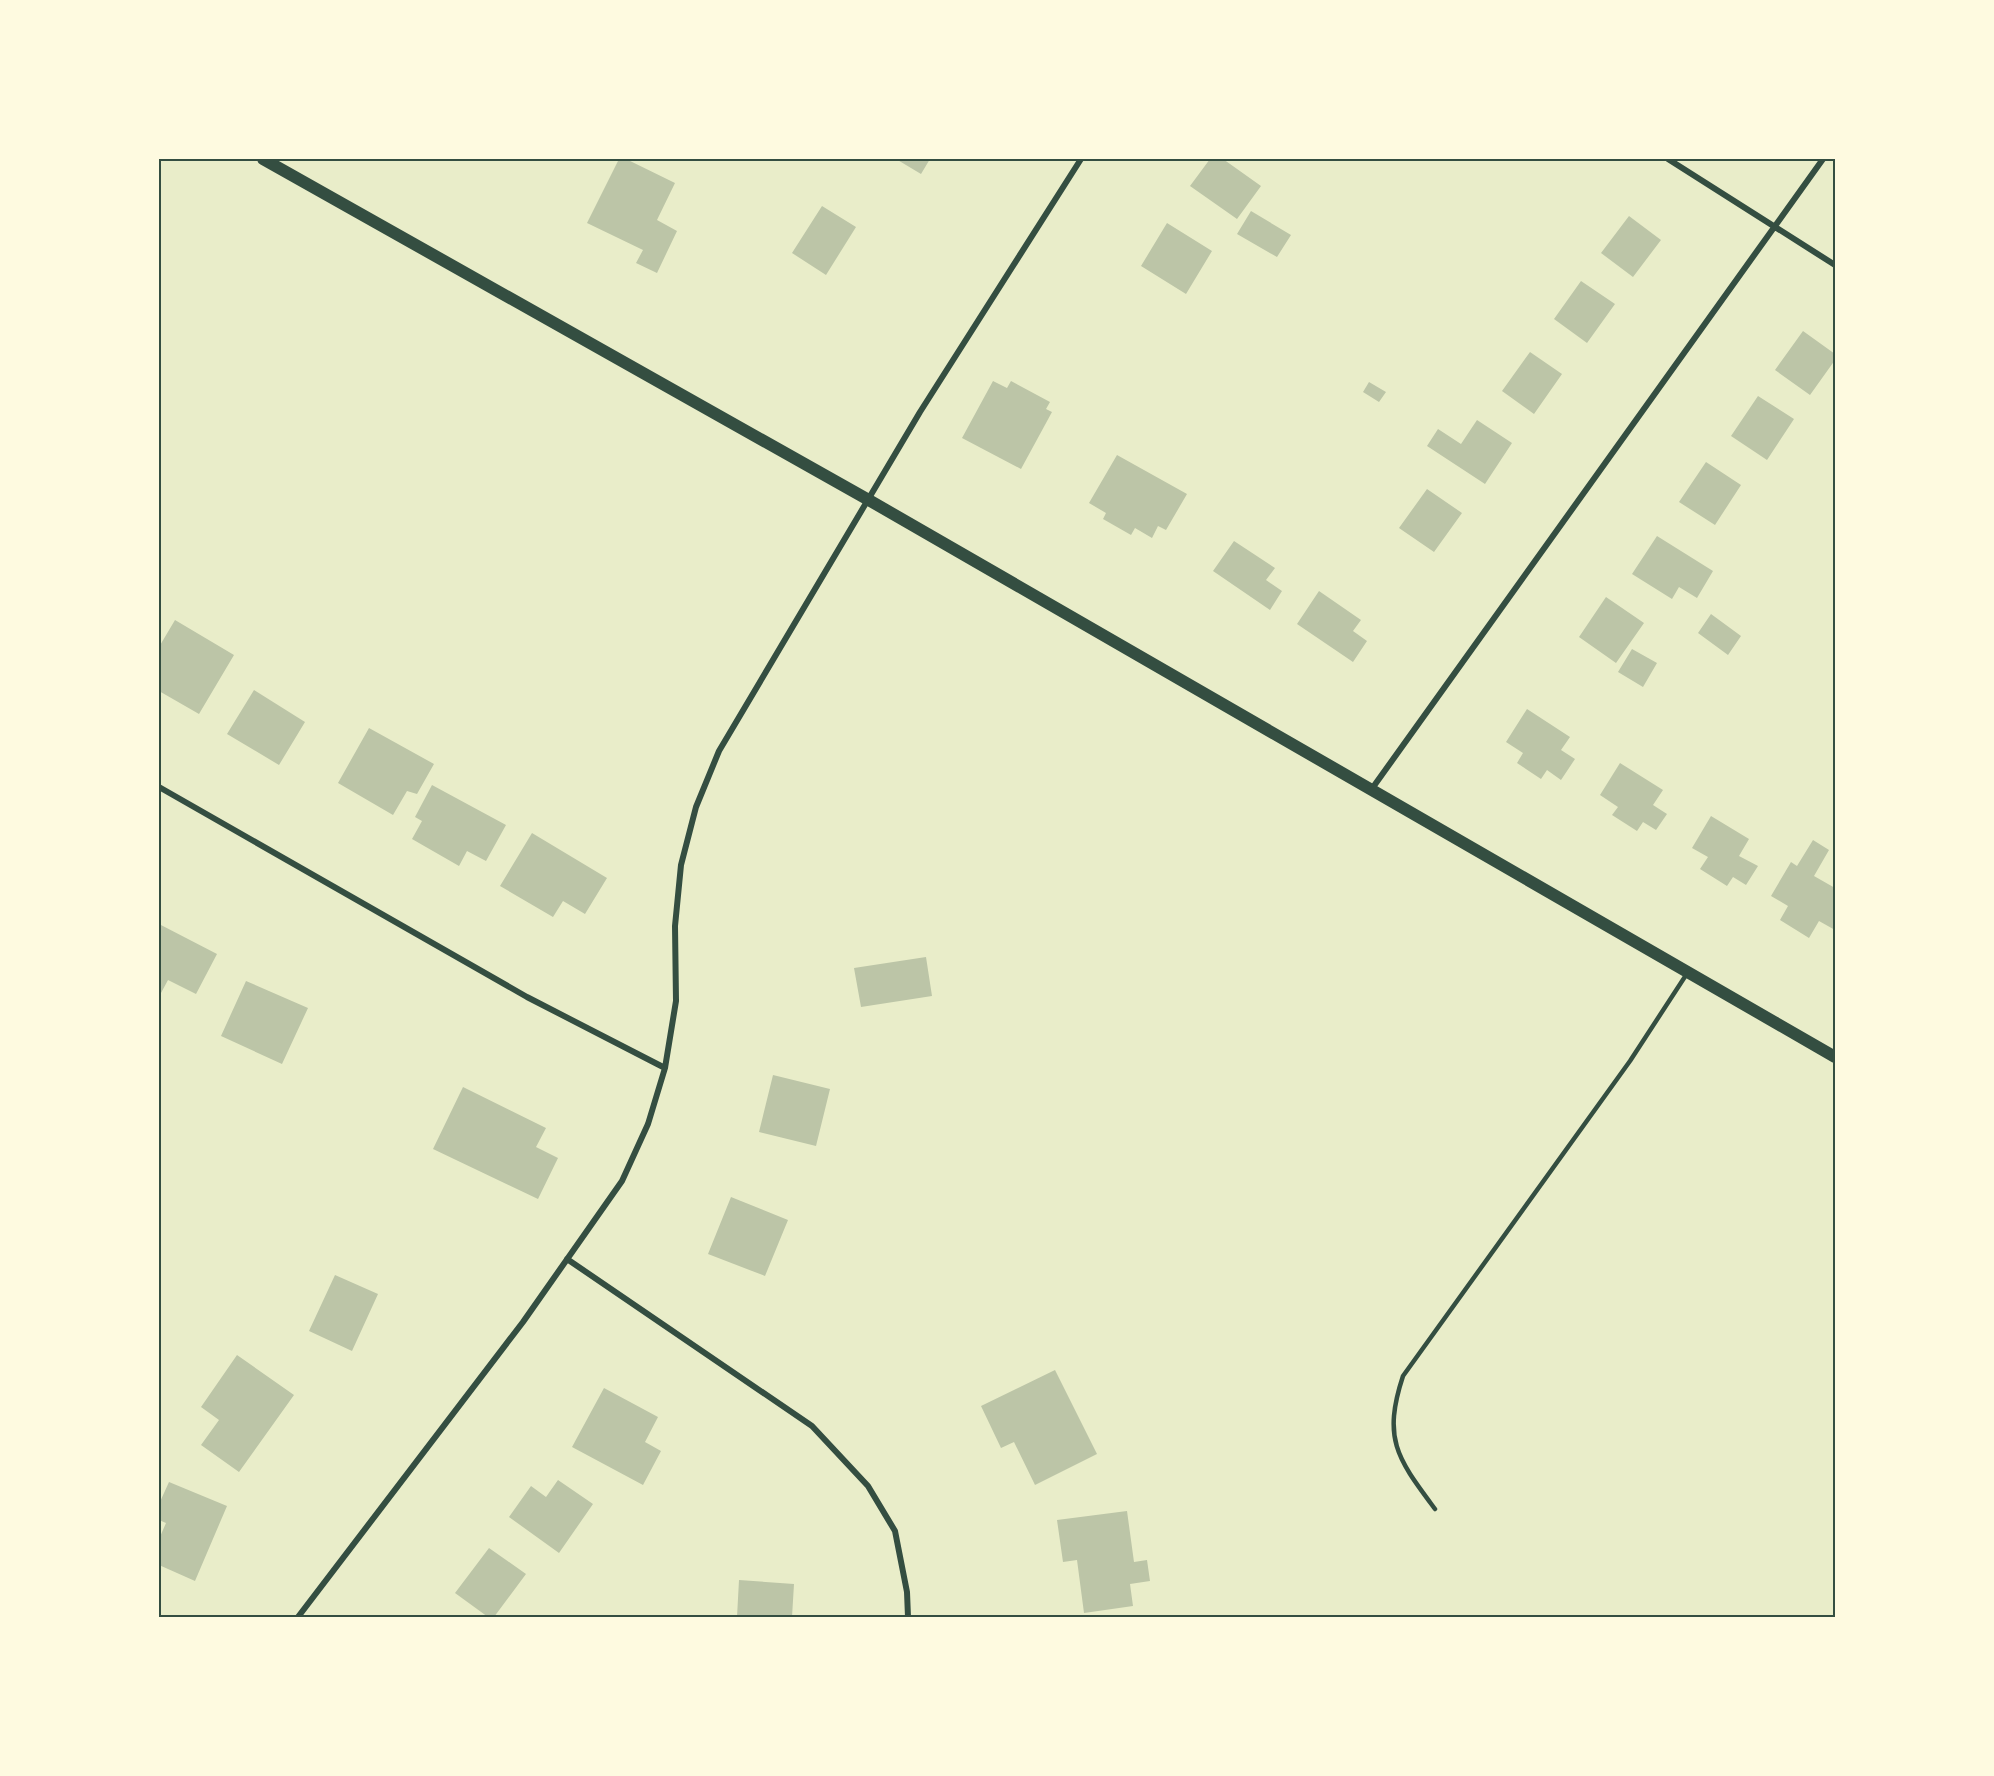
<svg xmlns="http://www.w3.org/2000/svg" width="1994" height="1776" viewBox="0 0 1994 1776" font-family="Figtree,sans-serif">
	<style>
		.building { fill: #bcc5a7 }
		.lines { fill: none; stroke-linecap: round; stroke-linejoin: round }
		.service { stroke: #344e41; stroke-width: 4.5 }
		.minor { stroke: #344e41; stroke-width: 6 }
		.secondary { stroke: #344e41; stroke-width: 12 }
		.neatline { fill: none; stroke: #344e41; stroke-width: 2 }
	</style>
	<rect width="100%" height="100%" fill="#e9edc9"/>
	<path class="building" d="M619 159H626L675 183 657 220 677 231 657 273 636 263 643 250 587 223Z
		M896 159H930L921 174Z
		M1210 159H1223L1261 186 1237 219 1190 186Z
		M822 206 856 227 826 275 792 253Z
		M1251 211 1291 235 1277 257 1237 234Z
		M1629 216 1661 240 1633 277 1601 253Z
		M1167 223 1212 251 1186 294 1141 266Z
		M1581 281 1615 304 1587 343 1554 319Z
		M1803 331 1835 354V360L1810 395 1775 370Z
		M1530 352 1562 374 1534 414 1502 391Z
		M993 381 1007 388 1011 381 1050 402 1046 409 1052 412 1021 469 962 438Z
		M1369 382 1386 392 1379 402 1363 392Z
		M1758 396 1794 419 1767 460 1731 436Z
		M1477 420 1512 443 1485 484 1427 446 1438 429 1461 444Z
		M1117 455 1187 494 1166 530 1158 526 1152 538 1135 528 1131 535 1103 519 1106 513 1089 503Z
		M1706 462 1741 485 1715 525 1679 502Z
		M1427 489 1462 513 1434 552 1399 528Z
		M1657 536 1713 571 1697 598 1679 587 1672 599 1632 574Z
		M1234 541 1275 568 1266 580 1282 591 1270 610 1213 571Z
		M1319 591 1361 620 1353 631 1367 641 1353 662 1297 624Z
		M1606 597 1644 623 1616 663 1579 637Z
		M1711 614 1741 636 1728 655 1698 633Z
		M175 620 234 655 199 714 159 691V647Z
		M1632 649 1657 663 1643 687 1618 672Z
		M254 690 305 722 279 765 227 734Z
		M1527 709 1570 737 1561 750 1575 759 1561 780 1547 770 1541 779 1517 763 1523 753 1506 742Z
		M369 728 434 764 417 794 407 791 393 815 338 783Z
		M1620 763 1663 790 1653 805 1667 814 1656 830 1643 822 1637 831 1612 815 1618 807 1600 795Z
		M432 785 506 825 486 861 467 851 459 866 412 839 422 821 415 817Z
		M1711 816 1749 839 1739 856 1758 866 1746 885 1733 877 1727 886 1700 869 1708 857 1692 848Z
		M532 833 607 878 585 914 563 901 553 917 500 886Z
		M1813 840 1829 850 1814 876 1835 888V930L1819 921 1809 938 1780 920 1788 906 1771 896 1791 862 1797 866Z
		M159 924 217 954 196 994 168 980 161 993 159 992Z
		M926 957 932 996 861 1007 854 968Z
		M246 981 308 1008 282 1064 221 1036Z
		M773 1075 830 1089 816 1146 759 1132Z
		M463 1087 546 1128 536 1147 558 1158 538 1199 433 1149Z
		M731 1197 788 1220 765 1276 708 1254Z
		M335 1275 378 1294 352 1351 309 1331Z
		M237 1355 294 1395 239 1472 201 1445 219 1420 201 1407Z
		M1055 1370 1097 1454 1035 1485 1014 1442 1001 1448 981 1406Z
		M604 1388 658 1417 645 1442 661 1451 643 1485 572 1447Z
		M558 1480 593 1504 559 1553 509 1517 531 1486 546 1497Z
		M169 1482 227 1506 195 1581 159 1565V1539L166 1523 159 1520V1504Z
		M1127 1511 1134 1562 1147 1560 1150 1581 1130 1584 1133 1606 1084 1613 1077 1560 1063 1562 1057 1520Z
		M489 1548 526 1574 494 1617H488L455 1593Z
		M739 1580 794 1584 792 1617H737Z"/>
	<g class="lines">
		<path class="service" d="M1435 1509C1398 1459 1382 1440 1403 1376L1630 1061 1688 972"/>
		<path class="minor" d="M1668 159 1835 265
			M159 787 527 997 665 1068
			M1371 790 1823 159
			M567 1259 812 1426 868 1486 895 1531 907 1592 908 1617
			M298 1617 523 1322 622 1181 648 1124 665 1068 676 1001 675 926 681 865 696 807 719 751 920 412 1081 159"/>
		<path class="secondary" d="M263 159 867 499 1835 1057"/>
	</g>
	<rect width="1994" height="1776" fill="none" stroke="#fefae0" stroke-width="321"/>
	<rect x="160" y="160" width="1674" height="1456" class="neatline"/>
</svg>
